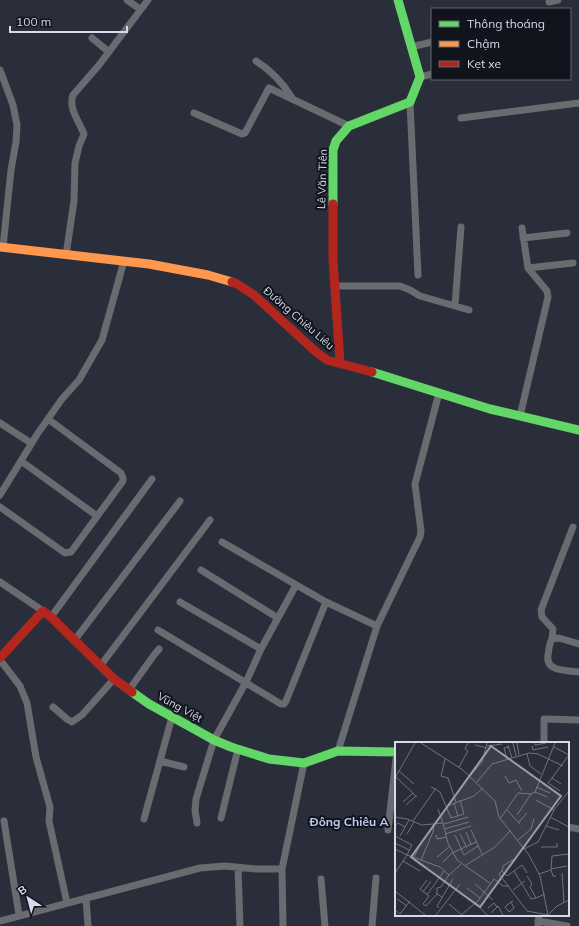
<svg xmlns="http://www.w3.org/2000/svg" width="579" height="926" viewBox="0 0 579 926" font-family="Mulish,sans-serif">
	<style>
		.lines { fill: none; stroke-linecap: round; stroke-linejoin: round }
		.street { stroke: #6a6b70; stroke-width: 7 }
		.fast { stroke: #63d668; stroke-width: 9 }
		.slow { stroke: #ff974d; stroke-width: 9 }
		.jam { stroke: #b3261e; stroke-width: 9 }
		.labels { text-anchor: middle; stroke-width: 4; stroke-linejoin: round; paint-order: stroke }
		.street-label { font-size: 11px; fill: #d6dbe9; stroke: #11141d }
		.neighbourhood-label { font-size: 12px; font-weight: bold; fill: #bdcbf5; stroke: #11141d }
		.inset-road { fill: none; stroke: #6f7380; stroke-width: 1 }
		.view { fill: #9a9eac; fill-opacity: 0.15; stroke: #9a9eac; stroke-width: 2 }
		.inset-edge { fill: none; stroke: #d6dbe9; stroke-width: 2 }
	</style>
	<rect width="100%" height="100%" fill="#2a2e3a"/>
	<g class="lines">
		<path class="street" d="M127 0 140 9
			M549 2 558 0
			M92 38 109 52
			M411 47 432 42
			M256 61C272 71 283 83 293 99
			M0 70 13 105 17 125 16 142 11 170 3 247
			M420 77 432 74
			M410 102 418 275
			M194 113 242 134 245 133 269 88 349 126
			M461 118 579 103
			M523 238 567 233
			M66 255 74 201 75 163 79 146 84 134C79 121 68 108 73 95L99 65 148 0
			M528 268 573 263
			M335 286H400L410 290 420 296 469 310
			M455 305 461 227
			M520 416 548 297 547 291 528 268 522 228
			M0 423 31 443
			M21 461 97 516
			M0 495 38 433 62 399 79 380 102 340 124 261
			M0 507 65 553 71 552 123 481V478L121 473 48 419
			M222 542 326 602 377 626
			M201 570 278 618
			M0 582 43 611
			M180 602 261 649
			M51 617 152 479
			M158 630 281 704H284L286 701 326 602
			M552 639 553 629 542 617 541 610 573 527
			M74 641 180 501
			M579 644 559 638 552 639C549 644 549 649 548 655 545 672 567 670 579 672
			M0 660 20 686 27 703 36 757 50 807 49 821 67 903
			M101 665 210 520
			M129 690 154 655 159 649
			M53 707 67 719 72 722 82 715 114 679
			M544 743V719L579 720
			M338 751 377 626 420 537 421 531 415 484 439 393
			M160 761 184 767
			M221 818 238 749
			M144 819 172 717
			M4 821 19 915
			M197 823 195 810 196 799 214 740 246 682 261 649 296 585
			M568 827 579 829
			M388 830 396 759
			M238 868 240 926
			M282 869 304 763
			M321 879 325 926
			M86 898 88 926
			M0 921 200 868 225 866 257 869H282L283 926
			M538 921 567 926
			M372 926 376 878
			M538 926 539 915"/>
		<path class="fast" d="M333 204V150L336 141 349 126 410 102 420 77 398 0
			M372 372 490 409 579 430
			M132 692 149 704 214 740 231 747 269 759 304 763 338 751 396 752"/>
		<path class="slow" d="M0 247 149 264 208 275 232 282"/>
		<path class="jam" d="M333 204V259L340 363
			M232 282 237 284 254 295 315 351 327 360 372 372
			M0 658 43 611 51 617 114 679 132 692"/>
	</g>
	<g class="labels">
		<g class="street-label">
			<text transform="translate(322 179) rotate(-88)" y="4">Lê Văn Tiên</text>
			<text transform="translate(299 318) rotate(41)" y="4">Đường Chiêu Liêu</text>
			<text transform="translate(180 707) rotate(29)" y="4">Vũng Việt</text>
		</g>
		<g class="neighbourhood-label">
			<text x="349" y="826">Đông Chiêu A</text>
		</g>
	</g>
	<g transform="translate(395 742)">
		<rect width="174" height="174" fill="#2a2e3a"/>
		<path class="inset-road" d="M26 1 68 28 100 59 104 75 134 113 145 134 153 173M118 1 121 14M122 1 124 13M139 1 140 3 151 1M80 3 92 6M113 3 117 16M92 4 107 2M137 4 138 8 153 5M159 5 174 13M132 12 135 24 146 32M50 17 46 34 53 36 61 60M112 17 109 6 114 5M64 25 73 9 70 7 73 1M4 29 19 42M75 34 87 20 92 1M110 34 114 41 121 38 127 49M1 35 22 55M0 36 20 1M157 36 153 41 165 49M82 40 97 22 134 11 143 12 168 24M166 42 157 36 174 13M36 45 45 50 56 76 69 72 65 58M141 45 155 51M140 50 152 55M141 58 159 68M8 60 18 51M59 61 63 74M11 63 21 54M52 64 79 54 88 46M43 67 48 81M111 67 125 82M122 73 136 52M0 75 12 77 27 83 48 81 53 101 62 118 96 142M155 75 174 85M105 77 123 51 136 52 140 50 160 1M18 79 41 46M124 80 132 71M49 82 73 75M0 84 3 81 10 85M151 84 164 88M49 87 74 80M76 88 87 112M71 90 76 102M12 92 19 80M50 92 76 84M65 92 71 104M41 93 42 97 51 95M60 93 69 113 83 104M0 94 17 103 12 113 45 125 54 133 46 145 42 146V152M5 94 14 78M122 99 136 87 139 77M0 101 14 108M146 105H162V101M0 107 12 113 0 131M129 107 143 100 159 68 174 49M19 115 25 103M42 115 54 105M26 118 38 90 39 83M8 119 25 129M48 120 57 111 81 100M71 123 100 105 115 89M156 127 172 124M107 129 108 124 119 117M119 129 112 134 107 129 104 132 132 169 153 173M132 131 127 123 119 129 136 157 141 156M167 131 169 160M144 132 156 128M54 133 66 122M132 134 137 142 135 145 141 156 150 152M161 134H158L156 128 157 114 174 112M32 138 25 147 34 154 28 162 31 164 42 152 47 155M80 142 98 158M72 146 85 156M118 148 130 139M0 149 30 173M28 150 36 139M32 153 49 129M2 157 12 164M116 160 119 166 114 170 110 165 112 163 116 160 118 159M81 161 92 173M54 162 67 173M44 166 42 164 58 137M93 166 99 161 102 165M0 168 5 172 15 159M96 171 103 164 108 173M41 173 65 142M66 173 83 159 99 137 108 144H114M153 173 162 164 174 158"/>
		<path class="view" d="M96 4 166 54 85 165 16 115Z"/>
		<rect width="174" height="174" class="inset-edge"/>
	</g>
	<rect x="431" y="8" width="140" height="72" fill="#11141d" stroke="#60646f"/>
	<rect x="439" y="21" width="20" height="6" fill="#63d668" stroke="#60646f"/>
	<text x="467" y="28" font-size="12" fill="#d6dbe9">Thông thoáng</text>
	<rect x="439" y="41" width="20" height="6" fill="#ff974d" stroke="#60646f"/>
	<text x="467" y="48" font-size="12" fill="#d6dbe9">Chậm</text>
	<rect x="439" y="61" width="20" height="6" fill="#b3261e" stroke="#60646f"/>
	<text x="467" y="68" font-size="12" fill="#d6dbe9">Kẹt xe</text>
	<g transform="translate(28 898) rotate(324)" stroke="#11141d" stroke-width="3" paint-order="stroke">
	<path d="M0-3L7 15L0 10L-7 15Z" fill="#d6dbe9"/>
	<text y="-6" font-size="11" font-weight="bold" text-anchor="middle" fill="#d6dbe9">B</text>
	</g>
	<path d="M10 26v6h117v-6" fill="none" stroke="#d6dbe9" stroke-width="2"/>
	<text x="16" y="26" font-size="12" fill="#d6dbe9" stroke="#11141d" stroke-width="3" paint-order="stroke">100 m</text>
</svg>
